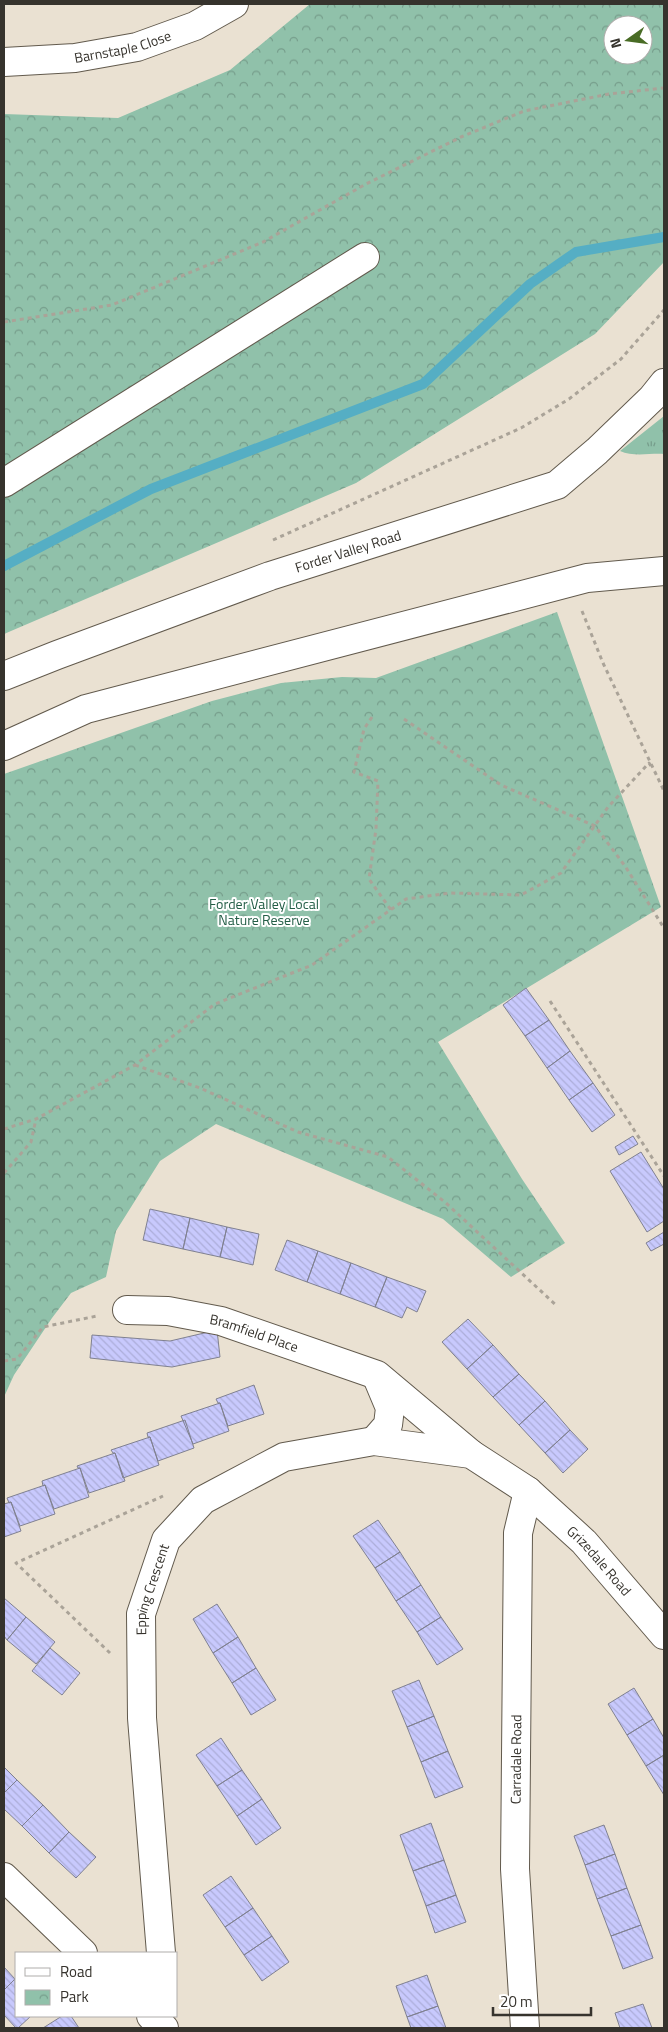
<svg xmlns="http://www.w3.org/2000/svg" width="668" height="2032" viewBox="0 0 668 2032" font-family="'Titillium Web',sans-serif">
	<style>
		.grass { fill: url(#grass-tufts) }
		.park { fill: url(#park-crowns); fill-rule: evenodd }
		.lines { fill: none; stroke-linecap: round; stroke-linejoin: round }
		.stream { stroke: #55aec4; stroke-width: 10 }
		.building { fill: url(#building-back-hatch); stroke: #808190 }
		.minor-casing { stroke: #625a4d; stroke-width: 30 }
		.major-casing { stroke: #625a4d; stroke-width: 30 }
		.path { stroke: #aaa398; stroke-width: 3; stroke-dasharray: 4 4; stroke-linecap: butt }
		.minor { stroke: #fff; stroke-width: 28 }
		.major { stroke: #fff; stroke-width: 28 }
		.labels { text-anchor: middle; stroke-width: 4; stroke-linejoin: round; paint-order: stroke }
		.street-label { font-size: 14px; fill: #36332d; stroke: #fff }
		.park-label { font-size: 14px; fill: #245e47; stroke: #fff }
	</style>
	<defs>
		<pattern id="grass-tufts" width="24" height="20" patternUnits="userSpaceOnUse" patternTransform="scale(1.25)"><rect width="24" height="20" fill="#90c1aa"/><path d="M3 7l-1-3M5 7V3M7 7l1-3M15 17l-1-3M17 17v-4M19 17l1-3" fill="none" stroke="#769d8b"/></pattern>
		<pattern id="park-crowns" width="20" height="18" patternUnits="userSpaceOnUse" patternTransform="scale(1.25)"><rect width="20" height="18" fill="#90c1aa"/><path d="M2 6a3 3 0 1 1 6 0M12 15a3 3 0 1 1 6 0" fill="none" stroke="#769d8b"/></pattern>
		<pattern id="building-back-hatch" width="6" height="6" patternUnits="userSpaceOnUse" patternTransform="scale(1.25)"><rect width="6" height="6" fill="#c8c9fd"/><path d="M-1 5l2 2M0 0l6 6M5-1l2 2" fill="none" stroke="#acadd9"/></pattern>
	</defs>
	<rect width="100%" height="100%" fill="#eae1d2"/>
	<path class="grass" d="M664 416V454C650 453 633 457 620 451Z"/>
	<path class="park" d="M310 4H664V262L595 334 356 483 4 634V114L118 118 230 70ZM613 25H643V55H613Z
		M557 612 661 907 438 1042 522 1179 565 1243 511 1277 443 1219 216 1124 160 1161 116 1231 106 1277 71 1293 52 1318 14 1375 4 1397V774L212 701 281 683 342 677 376 678Z"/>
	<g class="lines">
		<path class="stream" d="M4 566 151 489 423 384 530 284 576 252 664 237"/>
	</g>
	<path class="building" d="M526 988 549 1020 525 1036 503 1005Z
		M549 1020 570 1051 547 1068 525 1036Z
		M570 1051 593 1083 569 1100 547 1068Z
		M593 1083 615 1115 592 1132 569 1100Z
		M633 1136 638 1144 619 1155 615 1147Z
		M641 1152 664 1189V1221L647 1232 610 1171Z
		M150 1209 190 1218 183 1249 143 1240Z
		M190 1218 227 1227 220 1257 183 1249Z
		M227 1227 259 1234 253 1265 220 1257Z
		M664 1232V1244L651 1251 646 1243Z
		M287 1240 318 1251 307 1282 275 1270Z
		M318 1251 351 1263 340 1294 307 1282Z
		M351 1263 387 1277 375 1307 340 1294Z
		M387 1277 426 1291 417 1312 407 1307 402 1318 375 1307Z
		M468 1319 493 1345 467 1369 442 1342Z
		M217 1330 220 1357 172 1367 90 1358 92 1335 170 1341Z
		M493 1345 519 1374 493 1397 467 1369Z
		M519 1374 545 1401 519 1425 493 1397Z
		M254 1385 264 1414 228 1426 220 1403H218L216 1399Z
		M545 1401 570 1430 545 1453 519 1425Z
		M220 1403 229 1431 193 1444 181 1416Z
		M185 1420 194 1448 158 1461 150 1437H148L147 1433Z
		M570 1430 588 1449 563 1473 545 1453Z
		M150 1437 159 1465 123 1478 115 1453H113L111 1450Z
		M115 1453 125 1481 89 1493 80 1468H78L77 1466Z
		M80 1468 89 1497 54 1509 45 1485 43 1486 42 1481Z
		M45 1485 55 1514 20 1526 11 1502 9 1503 7 1498Z
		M11 1502 21 1531 4 1537V1504Z
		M378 1520 400 1552 375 1568 353 1536Z
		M400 1552 421 1585 396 1601 375 1568Z
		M421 1585 441 1617 417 1632 396 1601Z
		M4 1598 26 1617 7 1640 4 1636Z
		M217 1604 238 1637 213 1653 193 1619Z
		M26 1617 55 1642 36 1664 7 1640Z
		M441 1617 463 1649 437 1665 417 1632Z
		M238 1637 256 1668 232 1683 213 1653Z
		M50 1648 80 1673 62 1695 32 1671Z
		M256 1668 276 1700 251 1715 232 1683Z
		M419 1680 434 1716 407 1727 392 1691Z
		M634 1688 653 1719 627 1735 608 1704Z
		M434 1716 448 1751 421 1762 407 1727Z
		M653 1719 664 1738V1755L646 1766 627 1735Z
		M221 1738 242 1770 217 1786 196 1755Z
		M448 1751 463 1787 435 1798 421 1762Z
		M664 1755V1795L646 1766Z
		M4 1767 17 1780 4 1793Z
		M242 1770 262 1799 237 1816 217 1786Z
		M17 1780 43 1805 22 1826 4 1809V1793Z
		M262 1799 281 1828 256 1845 237 1816Z
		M43 1805 69 1832 49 1853 22 1826Z
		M431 1823 444 1860 413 1871 400 1835Z
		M604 1825 615 1854 585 1865 574 1836Z
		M69 1832 96 1857 76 1878 49 1853Z
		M615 1854 627 1888 597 1899 585 1865Z
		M444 1860 456 1895 426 1906 413 1871Z
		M231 1876 253 1908 225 1927 203 1895Z
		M627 1888 641 1925 611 1936 597 1899Z
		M456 1895 466 1922 435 1933 426 1906Z
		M253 1908 272 1936 244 1955 225 1927Z
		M641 1925 653 1958 623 1969 611 1936Z
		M272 1936 289 1962 262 1981 244 1955Z
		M4 1967 15 1979 4 1990Z
		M427 1975 438 2006 407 2017 396 1986Z
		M15 1979 16 2016H31L18 2028H16L4 2015V1990Z
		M643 2004 652 2028H620L615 2013Z
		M438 2006 446 2028H411L407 2017Z
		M62 2016H71L79 2028H43Z"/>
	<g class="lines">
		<g class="minor-casing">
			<g id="minor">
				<path id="s1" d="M4 62 75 58 137 47 195 26 234 4"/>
				<path d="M4 483 365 257"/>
				<path id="s2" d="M127 1310 168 1311 221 1321 377 1375 471 1454"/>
				<path d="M374 1441 388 1425 390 1408 377 1377"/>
				<path d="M4 1877 83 1953"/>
				<path id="s3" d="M161 1953 142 1718 141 1614 166 1540 203 1500 284 1457 374 1441 471 1454 528 1491 584 1542 664 1635"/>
				<path d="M151 2016 164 2028"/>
				<path id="s4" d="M525 2028 515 1869 518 1533 528 1491"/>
			</g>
		</g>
		<g class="major-casing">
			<g id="major">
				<path id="s5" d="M4 676 57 655 270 576 557 485 597 451 652 398 664 383"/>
				<path d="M4 746 86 709 587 578 664 571"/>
			</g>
		</g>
		<path class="path" d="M4 322 112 305 263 242 366 184 461 137 524 111 609 94 664 88
			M273 540 521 428 569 399 621 359 664 310
			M582 611 603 663 664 791
			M372 717 364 729 354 772 378 781 376 829 369 879 391 910
			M404 719 501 785 595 826 625 866 664 928
			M550 1001 664 1176
			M135 1065 200 1088 298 1132 388 1157 446 1203 557 1306
			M4 1129 36 1119 135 1065 215 1004 312 965 406 899 450 893 521 895 561 873 608 807 649 763 653 769
			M4 1173 31 1142 36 1119
			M4 1361 17 1359 43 1327 97 1316
			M110 1653 16 1563 163 1496"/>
		<use href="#minor" class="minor"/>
		<use href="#major" class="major"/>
	</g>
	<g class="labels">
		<g class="street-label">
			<text dy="5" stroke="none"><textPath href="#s1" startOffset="120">Barnstaple Close</textPath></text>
			<text dy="5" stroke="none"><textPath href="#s5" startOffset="366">Forder Valley Road</textPath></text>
			<text dy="5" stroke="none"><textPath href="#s2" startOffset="130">Bramfield Place</textPath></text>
			<text dy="5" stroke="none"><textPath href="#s3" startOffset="921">Grizedale Road</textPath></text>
			<text dy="5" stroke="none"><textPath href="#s3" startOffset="366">Epping Crescent</textPath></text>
			<text dy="5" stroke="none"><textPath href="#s4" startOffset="269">Carradale Road</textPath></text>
		</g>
		<g class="park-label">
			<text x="264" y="909">Forder Valley Local<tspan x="264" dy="16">Nature Reserve</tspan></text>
		</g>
	</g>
	<rect width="668" height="2032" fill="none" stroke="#36332d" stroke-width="10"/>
	<rect x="15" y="1952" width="162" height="65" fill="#ffffff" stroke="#afadab"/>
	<rect x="25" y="1968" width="25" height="8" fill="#ffffff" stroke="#afadab"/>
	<text x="60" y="1977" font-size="15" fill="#36332d">Road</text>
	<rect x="25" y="1990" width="25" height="15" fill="url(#park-crowns)" stroke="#afadab"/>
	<text x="60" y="2002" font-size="15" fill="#36332d">Park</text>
	<g transform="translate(628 40) rotate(256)"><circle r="24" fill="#ffffff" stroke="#afadab"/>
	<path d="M0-4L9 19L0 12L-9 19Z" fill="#496c25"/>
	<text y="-8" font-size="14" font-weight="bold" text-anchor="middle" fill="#36332d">N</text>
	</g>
	<path d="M493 2007v8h98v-8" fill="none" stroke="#36332d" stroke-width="2.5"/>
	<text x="500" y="2007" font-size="15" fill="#36332d" stroke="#ffffff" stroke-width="4" paint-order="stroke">20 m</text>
</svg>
